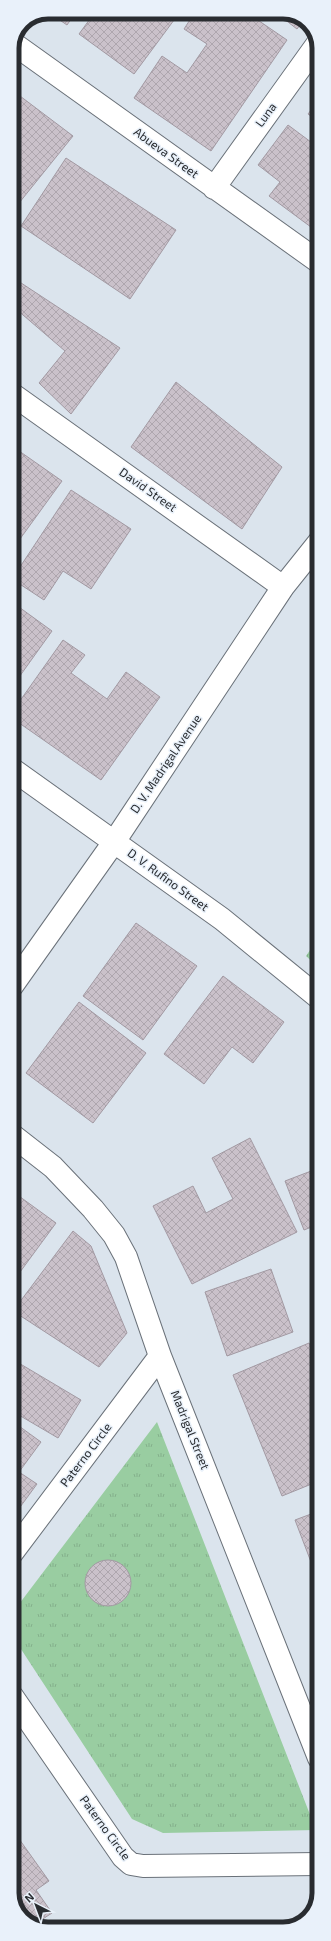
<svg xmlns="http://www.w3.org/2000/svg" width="331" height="1941" viewBox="0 0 331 1941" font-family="'Exo 2',sans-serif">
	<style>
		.park { fill: url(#park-tufts) }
		.building { fill: url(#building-cross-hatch); stroke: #a299a2 }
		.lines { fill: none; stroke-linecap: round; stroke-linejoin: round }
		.minor-casing { stroke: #6a7179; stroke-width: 24 }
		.minor { stroke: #fff; stroke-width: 22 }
		.labels { text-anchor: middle; stroke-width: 3; stroke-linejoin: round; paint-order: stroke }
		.street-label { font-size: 12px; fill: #292c30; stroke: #e9f1fa }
		.rim { fill: none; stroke: #292c30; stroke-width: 5 }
	</style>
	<defs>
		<pattern id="park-tufts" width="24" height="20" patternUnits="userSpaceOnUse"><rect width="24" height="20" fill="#99cda1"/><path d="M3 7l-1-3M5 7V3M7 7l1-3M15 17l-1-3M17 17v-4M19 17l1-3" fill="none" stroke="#84b08b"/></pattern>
		<pattern id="building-cross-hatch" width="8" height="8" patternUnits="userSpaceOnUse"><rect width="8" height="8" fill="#cac1ca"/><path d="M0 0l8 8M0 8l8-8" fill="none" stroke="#aea6ae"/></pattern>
	</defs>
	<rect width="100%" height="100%" fill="#dbe4ed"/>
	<path class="park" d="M319 937V968L306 956Z
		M157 1422 316 1830 163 1833 132 1819 17 1643 13 1612Z"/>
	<path class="building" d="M48 12H76L67 25Z
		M95 12H180L134 74 79 34Z
		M195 12H246L287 40 211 151 134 98 162 56 187 73 207 44 184 29Z
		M275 12H287L304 20 297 29Z
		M16 93 73 136 15 208 12 206V99Z
		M319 100V122L308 114Z
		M288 125 319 148V233L269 196 280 182 258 165Z
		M66 158 176 230 130 299 21 226Z
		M12 277 120 348 71 414 39 383 65 351 16 309 12 314Z
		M176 382 282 467 242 529 131 447Z
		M12 446 62 481 12 550Z
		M71 490 131 529 91 589 63 571 44 600 12 579Z
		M12 602 52 631 12 687Z
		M63 640 85 655 71 673 107 699 126 672 160 697 101 780 12 718V712Z
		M136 923 197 966 143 1040 83 996Z
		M223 976 284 1022 253 1063 232 1047 204 1084 164 1054Z
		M79 1002 146 1053 93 1123 26 1073Z
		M250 1138 297 1232 192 1284 153 1206 193 1186 206 1213 233 1199 212 1158Z
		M319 1168V1224L304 1230 285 1181Z
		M12 1191 56 1223 12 1283Z
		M73 1231 91 1246 127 1333 99 1367 13 1311Z
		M271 1269 293 1332 227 1356 205 1292Z
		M309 1343 319 1367V1481L282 1496 233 1375Z
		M12 1359 81 1400 58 1438 12 1411Z
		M12 1421 41 1442 19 1472 37 1484 15 1514 12 1512Z
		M319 1511V1583L295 1520Z
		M85 1583a23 23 0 1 1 46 0a23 23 0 1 1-46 0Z
		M12 1829 49 1881 36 1890 52 1913 35 1924 23 1919 12 1897Z
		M50 1921 58 1929H43Z
		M232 1925V1929H160Z"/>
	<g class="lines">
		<g class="minor-casing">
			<path id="minor" d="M14 44 319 262
				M214 188 318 43
				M12 394 283 587
				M12 769 222 919 319 998
				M12 986 114 842 283 587 319 542
				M12 1135 53 1167 93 1209 114 1235 126 1257 160 1356 319 1758
				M12 1553 160 1356
				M12 1696 123 1857 131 1864 143 1866 319 1864"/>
		</g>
		<use href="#minor" class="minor"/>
	</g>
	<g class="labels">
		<g class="street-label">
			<text transform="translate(266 115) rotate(-54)" y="4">Luna</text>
			<text transform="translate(166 153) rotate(36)" y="4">Abueva Street</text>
			<text transform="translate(148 490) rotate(35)" y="4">David Street</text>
			<text transform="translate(166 764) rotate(-56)" y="4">D. V. Madrigal Avenue</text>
			<text transform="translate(168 880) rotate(36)" y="4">D. V. Rufino Street</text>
			<text transform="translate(190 1430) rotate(68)" y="4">Madrigal Street</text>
			<text transform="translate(86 1455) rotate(-53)" y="4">Paterno Circle</text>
			<text transform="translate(105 1828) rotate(54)" y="4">Paterno Circle</text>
		</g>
	</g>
	<path d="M0 0H331V1941H0ZM48 19H283A29 29 0 0 1 312 48V1893A29 29 0 0 1 283 1922H48A29 29 0 0 1 19 1893V48A29 29 0 0 1 48 19Z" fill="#e9f1fa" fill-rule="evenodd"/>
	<path class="rim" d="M48 19H283A29 29 0 0 1 312 48V1893A29 29 0 0 1 283 1922H48A29 29 0 0 1 19 1893V48A29 29 0 0 1 48 19Z"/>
	<g transform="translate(36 1905) rotate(318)" stroke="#e9f1fa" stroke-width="3" paint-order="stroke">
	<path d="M0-3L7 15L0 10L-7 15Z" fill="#292c30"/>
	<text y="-6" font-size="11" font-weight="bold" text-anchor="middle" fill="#292c30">N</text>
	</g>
</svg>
